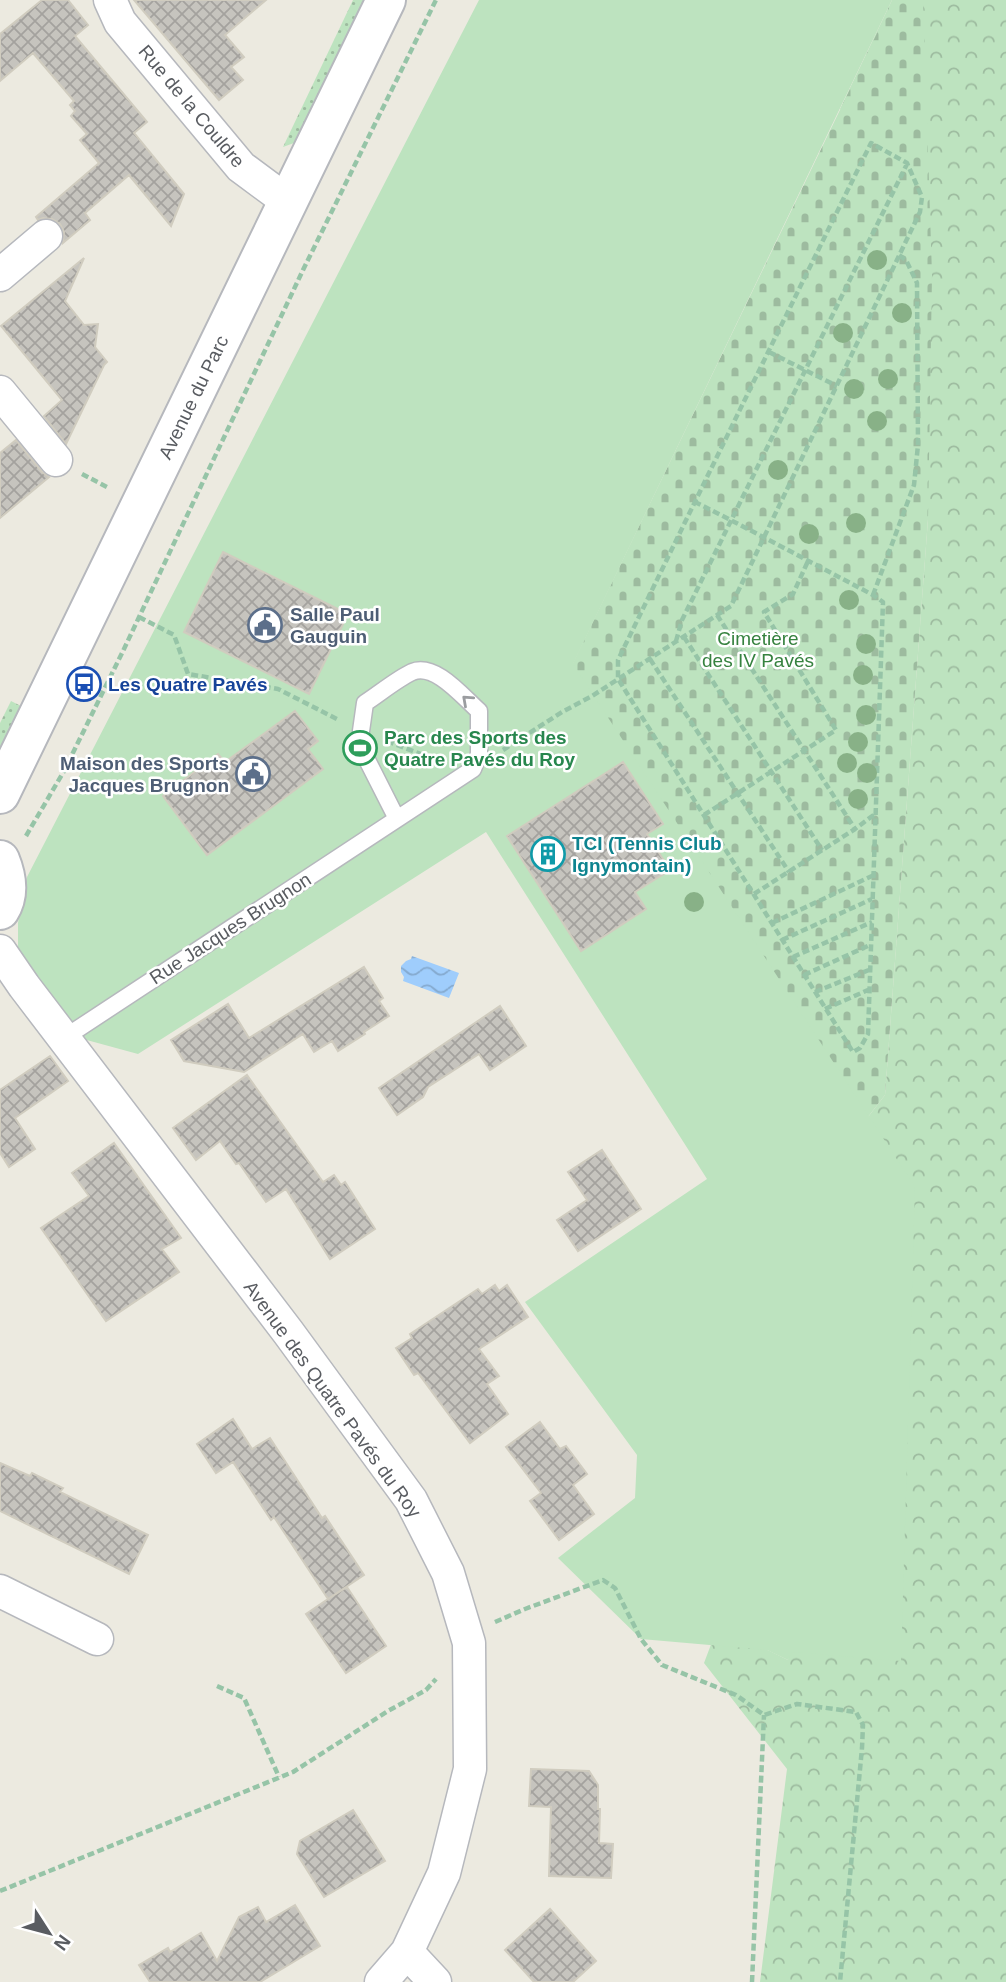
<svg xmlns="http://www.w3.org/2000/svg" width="1006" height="1982" viewBox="0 0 1006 1982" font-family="Arial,sans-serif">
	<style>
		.grass { fill: url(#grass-dots) }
		.forest { fill: url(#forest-crowns) }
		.cemetery { fill: url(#cemetery-stones) }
		.park { fill: #bde3bf }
		.water { fill: url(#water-waves) }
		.building { fill: url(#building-cross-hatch); stroke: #d0ccbf; stroke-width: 2 }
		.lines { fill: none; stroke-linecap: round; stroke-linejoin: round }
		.service-casing { stroke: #b6b8bd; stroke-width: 19 }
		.minor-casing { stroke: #b6b8bd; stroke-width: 35 }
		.tertiary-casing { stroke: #b6b8bd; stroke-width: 42 }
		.path { stroke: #96c4a7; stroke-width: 4.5; stroke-dasharray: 7 3.5; stroke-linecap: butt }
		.service { stroke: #fff; stroke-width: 16 }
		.minor { stroke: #fff; stroke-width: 32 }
		.tertiary { stroke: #fff; stroke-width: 38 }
		.tree { fill: #88b187 }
		.oneway { stroke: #9b9da0 }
		.labels { text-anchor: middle; stroke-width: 5; stroke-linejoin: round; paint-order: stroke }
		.street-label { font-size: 19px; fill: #595c61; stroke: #fff }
		.service-label { font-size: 19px; font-weight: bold; fill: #4e5e75; stroke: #fff; text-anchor: start }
		.park-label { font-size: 19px; fill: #36823f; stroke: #fff }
		.transit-label { font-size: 19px; font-weight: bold; fill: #164399; stroke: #fff; text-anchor: start }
		.leisure-label { font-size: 19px; font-weight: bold; fill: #27864d; stroke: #fff; text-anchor: start }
		.culture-label { font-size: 19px; font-weight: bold; fill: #0d838f; stroke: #fff; text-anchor: start }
	</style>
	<defs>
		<pattern id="grass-dots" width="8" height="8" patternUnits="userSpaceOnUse" patternTransform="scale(1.75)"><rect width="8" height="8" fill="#bde3bf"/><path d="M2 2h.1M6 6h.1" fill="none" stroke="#9dbb9f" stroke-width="1.8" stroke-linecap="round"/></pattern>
		<pattern id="forest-crowns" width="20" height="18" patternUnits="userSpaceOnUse" patternTransform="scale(1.75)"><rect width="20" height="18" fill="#bde3bf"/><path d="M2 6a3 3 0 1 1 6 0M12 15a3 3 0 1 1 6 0" fill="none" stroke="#9dbb9f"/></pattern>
		<pattern id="cemetery-stones" width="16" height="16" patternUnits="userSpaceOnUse" patternTransform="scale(1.75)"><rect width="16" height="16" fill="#bde3bf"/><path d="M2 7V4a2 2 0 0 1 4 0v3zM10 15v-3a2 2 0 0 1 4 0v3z" fill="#9dbb9f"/></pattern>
		<pattern id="water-waves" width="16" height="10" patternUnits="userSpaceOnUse" patternTransform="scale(1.75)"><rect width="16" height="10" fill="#9fcdfc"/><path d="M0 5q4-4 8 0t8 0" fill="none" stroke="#85aacf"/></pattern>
		<pattern id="building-cross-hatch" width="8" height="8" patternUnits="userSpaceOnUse" patternTransform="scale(1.75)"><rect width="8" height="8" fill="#c6c4be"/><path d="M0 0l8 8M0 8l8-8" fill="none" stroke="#a4a29e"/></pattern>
	</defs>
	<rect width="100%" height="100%" fill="#eceae0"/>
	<path class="grass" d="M353 0H367L301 136 294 143 283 147Z
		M11 701 25 708 0 759V723Z"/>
	<path class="forest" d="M892 0H1006V1982H760L787 1769 704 1663 718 1626 788 1660 868 1117 885 1095 928 519 927 146 840 109Z"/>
	<path class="cemetery" d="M893 0H923L932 275 928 519 885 1095 868 1117 572 665Z"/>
	<path class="park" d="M479 0H892L573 664 915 1187 901 1661 792 1652 788 1660 767 1650 641 1639 558 1558 635 1498 637 1455 525 1302 707 1179 486 832 138 1054 83 1039 18 952V923L27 877Z"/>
	<path class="water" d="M412 956 459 973 449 998 403 981 404 977 401 972V966L406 961 411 959Z"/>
	<path class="building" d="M42 0H68L88 25 75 36 147 122 134 133 184 194 171 226 129 175 85 213 90 220 63 243 64 232 60 224 52 219 43 218 38 220 36 217 99 163 80 140 87 134 71 116 75 111 70 105 74 101 33 53 0 81V34Z
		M134 0H266L225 35 244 57 231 67 243 80 219 100Z
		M84 258 65 301 84 325 98 324 95 347 107 362 104 365 66 444 44 416 62 400 1 326Z
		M16 440 42 472 49 477 0 518V453Z
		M223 552 348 614 309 694 184 632Z
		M295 711 318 741 308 749 323 769 207 855 163 796 218 754 225 762Z
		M623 762 663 824 647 834 670 870 635 892 646 909 581 951 507 836Z
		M364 967 383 998 379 1001 389 1016 364 1032 365 1034 338 1051 332 1041 314 1052 303 1034 244 1072 184 1061 171 1040 228 1004 249 1038Z
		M500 1006 526 1046 490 1070 479 1054 428 1087 423 1097 397 1115 379 1088Z
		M50 1056 68 1081 15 1118 35 1149 9 1167 0 1153V1090Z
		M247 1075 323 1182 334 1175 341 1185 345 1182 375 1229 330 1259 286 1189 266 1202 239 1163 236 1164 220 1141 196 1160 173 1128Z
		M114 1143 181 1238 162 1249 179 1272 106 1321 41 1228 89 1196 72 1173Z
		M602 1150 641 1209 578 1251 557 1220 587 1200 568 1172Z
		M495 1285 499 1291 507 1285 528 1317 479 1349 499 1376 487 1384 508 1414 470 1443 418 1373 414 1375 396 1348 412 1338 410 1334 478 1289 482 1294Z
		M233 1419 252 1449 270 1438 322 1518 325 1516 364 1575 328 1599 347 1587 386 1646 346 1673 306 1614 328 1599 274 1517 271 1520 233 1462 216 1473 197 1444Z
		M540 1422 560 1449 566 1446 587 1474 573 1485 594 1514 559 1540 530 1501 541 1493 506 1447Z
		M0 1463 30 1476 32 1473 63 1488 60 1492 148 1535 129 1574 0 1511Z
		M531 1769 589 1771 598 1785V1809H600L599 1843 613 1844 611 1878 549 1876 551 1807 529 1806Z
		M353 1810 385 1861 324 1897 297 1854 300 1841Z
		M295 1905 320 1946 260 1982H150L139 1965 168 1948 170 1952 201 1933 217 1961 239 1917 258 1907 266 1922Z
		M550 1909 596 1961 573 1982H534L505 1950Z"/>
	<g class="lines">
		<g class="service-casing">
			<path id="service" d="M64 1038 473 769 479 754V711C463 697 435 662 412 672 397 679 379 694 365 703L361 731 360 746 397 819"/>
		</g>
		<g class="minor-casing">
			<path id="minor" d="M110 0 120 22 241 167 287 201
				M0 275 46 236
				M0 392 56 460
				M0 951 24 986 288 1332 411 1500 448 1573 469 1643 470 1769 444 1873 407 1952 381 1982
				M0 1591 97 1639
				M407 1952 435 1982"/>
		</g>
		<g class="tertiary-casing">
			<path id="tertiary" d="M0 794 386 0
				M0 860C7 877 10 894 0 910"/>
		</g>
		<path class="path" d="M769 352 837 386
			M82 474 109 488
			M873 595 914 485 918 445 917 283 906 260 899 255
			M717 615 855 829
			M139 617 174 635 188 674 278 689 337 719
			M684 637 822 850
			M676 641 682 620 907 164
			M650 659 789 872
			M387 741 436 760 439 765
			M503 750 562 712 592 696 731 606 920 212 922 197 907 163 871 143C786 315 702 487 618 660V679L853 1052 860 1048 868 1034 883 602 873 595C814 564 755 532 695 502
			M704 815 836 730 764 612 793 594 808 561
			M26 836 64 771 124 649 303 270 436 0
			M754 894 855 829 875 814
			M772 923 872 876
			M782 940 872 899
			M793 957 872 922
			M804 975 870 945
			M815 992 869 970
			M825 1009 868 990
			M495 1622 525 1609 603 1580 615 1588 641 1639 662 1665 736 1695 764 1715 797 1704 856 1712 863 1725 862 1748 840 1982
			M217 1686 244 1698 279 1777
			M0 1891 293 1772 388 1711 426 1690 436 1679
			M752 1982 764 1715"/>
		<use href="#service" class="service"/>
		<use href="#minor" class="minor"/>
		<use href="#tertiary" class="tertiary"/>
	</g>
	<g class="tree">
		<circle cx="877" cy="260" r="10"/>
		<circle cx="902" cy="313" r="10"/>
		<circle cx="843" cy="333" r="10"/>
		<circle cx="888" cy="379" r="10"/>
		<circle cx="854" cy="389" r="10"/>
		<circle cx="877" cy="421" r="10"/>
		<circle cx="778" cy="470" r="10"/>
		<circle cx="856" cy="523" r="10"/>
		<circle cx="809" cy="534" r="10"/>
		<circle cx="849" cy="600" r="10"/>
		<circle cx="866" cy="644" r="10"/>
		<circle cx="863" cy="675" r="10"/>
		<circle cx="866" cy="715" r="10"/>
		<circle cx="858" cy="742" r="10"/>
		<circle cx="847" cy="763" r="10"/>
		<circle cx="867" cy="773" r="10"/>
		<circle cx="858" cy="799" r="10"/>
		<circle cx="694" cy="902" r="10"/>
	</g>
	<defs><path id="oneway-chevron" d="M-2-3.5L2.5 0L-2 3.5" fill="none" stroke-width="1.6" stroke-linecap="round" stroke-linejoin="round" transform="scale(1.75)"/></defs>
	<use class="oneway" href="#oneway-chevron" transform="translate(467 700) rotate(-138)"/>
	<defs>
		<g id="civic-ring" transform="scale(1.75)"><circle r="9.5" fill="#fff" stroke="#5c6f8a" stroke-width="1.5"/><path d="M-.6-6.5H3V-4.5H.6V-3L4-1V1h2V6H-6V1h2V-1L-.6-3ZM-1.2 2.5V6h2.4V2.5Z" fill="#5c6f8a"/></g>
		<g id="bus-ring" transform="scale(1.75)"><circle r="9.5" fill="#fff" stroke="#1a4fb4" stroke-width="1.5"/><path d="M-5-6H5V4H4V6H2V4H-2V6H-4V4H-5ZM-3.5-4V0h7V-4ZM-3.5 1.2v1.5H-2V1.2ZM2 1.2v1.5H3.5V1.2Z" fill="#1a4fb4"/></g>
		<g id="stadium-ring" transform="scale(1.75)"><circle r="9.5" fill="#fff" stroke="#2e9e5b" stroke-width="1.5"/><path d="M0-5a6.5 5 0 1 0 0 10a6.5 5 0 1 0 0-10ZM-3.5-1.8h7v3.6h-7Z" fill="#2e9e5b"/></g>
		<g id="building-ring" transform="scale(1.75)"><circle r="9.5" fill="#fff" stroke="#0f9aa8" stroke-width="1.5"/><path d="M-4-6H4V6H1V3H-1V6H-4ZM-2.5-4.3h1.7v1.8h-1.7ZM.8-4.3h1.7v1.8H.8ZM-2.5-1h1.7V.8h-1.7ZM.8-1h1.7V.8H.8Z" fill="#0f9aa8"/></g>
	</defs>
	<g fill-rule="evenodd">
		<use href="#civic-ring" x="265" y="625"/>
		<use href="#bus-ring" x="84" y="684"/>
		<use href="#stadium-ring" x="360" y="748"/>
		<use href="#civic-ring" x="253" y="774"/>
		<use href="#building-ring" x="548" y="854"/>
	</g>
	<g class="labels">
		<g class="street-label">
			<text transform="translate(192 106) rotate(50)" y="7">Rue de la Couldre</text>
			<text transform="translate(193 397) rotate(-64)" y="7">Avenue du Parc</text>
			<text transform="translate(230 928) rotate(-33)" y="7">Rue Jacques Brugnon</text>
			<text transform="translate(333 1399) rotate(54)" y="7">Avenue des Quatre Pavés du Roy</text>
		</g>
		<g class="service-label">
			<text x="290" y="621">Salle Paul<tspan x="290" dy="22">Gauguin</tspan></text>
			<text x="229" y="770" text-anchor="end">Maison des Sports<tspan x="229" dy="22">Jacques Brugnon</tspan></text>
		</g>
		<g class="park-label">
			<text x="758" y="645">Cimetière<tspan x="758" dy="22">des IV Pavés</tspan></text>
		</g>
		<g class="transit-label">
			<text x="108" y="691">Les Quatre Pavés</text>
		</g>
		<g class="leisure-label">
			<text x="384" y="744">Parc des Sports des<tspan x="384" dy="22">Quatre Pavés du Roy</tspan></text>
		</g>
		<g class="culture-label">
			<text x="572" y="850">TCI (Tennis Club<tspan x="572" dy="22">Ignymontain)</tspan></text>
		</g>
	</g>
	<g transform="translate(49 1933) rotate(126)" stroke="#ffffff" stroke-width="5" paint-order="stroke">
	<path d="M0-5L12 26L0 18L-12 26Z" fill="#595c61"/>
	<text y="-10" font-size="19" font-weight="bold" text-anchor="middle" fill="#595c61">N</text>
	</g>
</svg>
